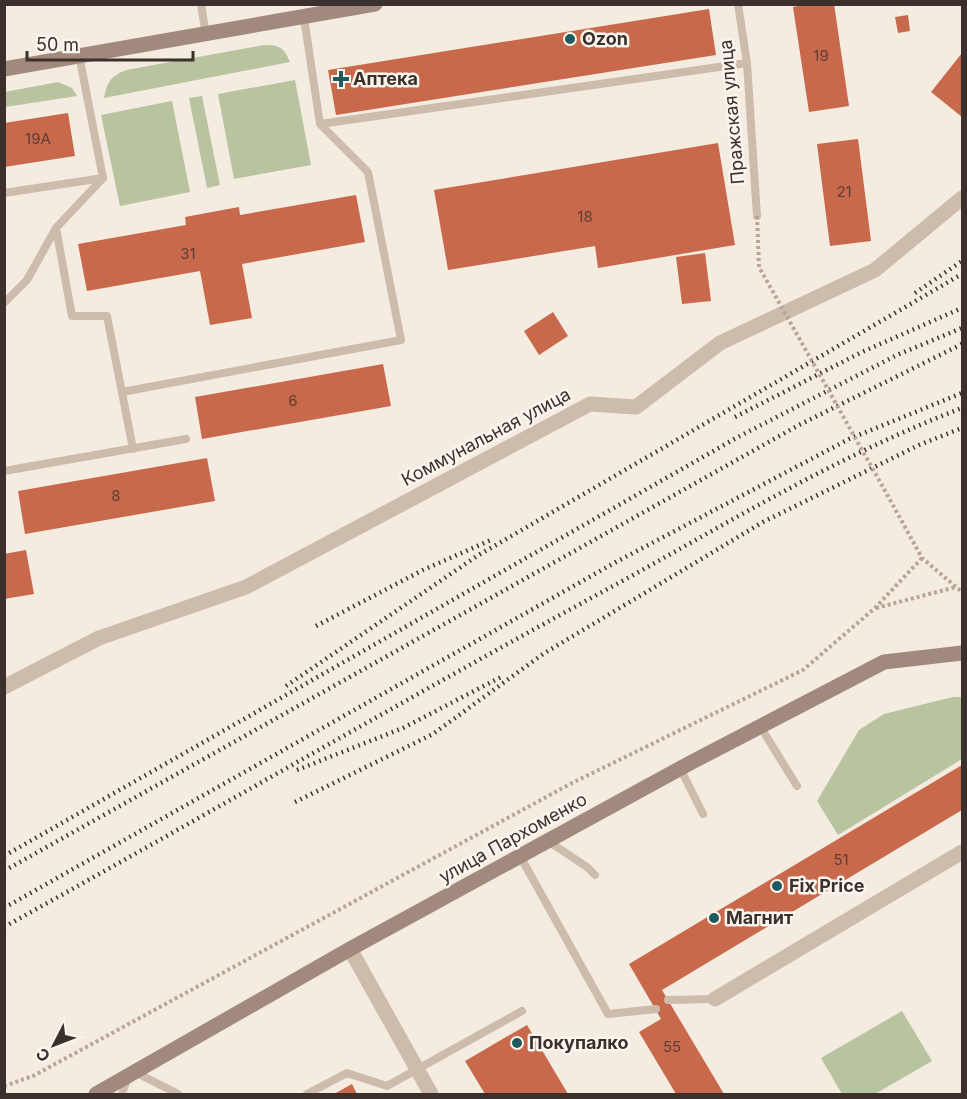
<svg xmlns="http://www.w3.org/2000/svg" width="967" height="1099" viewBox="0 0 967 1099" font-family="Inter,sans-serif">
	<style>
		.green { fill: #b8c4a0 }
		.building { fill: #c8694b }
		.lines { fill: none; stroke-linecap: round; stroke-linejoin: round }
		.path { stroke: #b9a596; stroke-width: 4; stroke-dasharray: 3 3; stroke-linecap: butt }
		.lane { stroke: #cdbbac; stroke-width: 8 }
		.street { stroke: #cdbbac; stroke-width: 15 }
		.secondary { stroke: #a18a7d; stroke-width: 15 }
		.rail { stroke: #3b302b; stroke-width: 4.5; stroke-dasharray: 1.5 4.5; stroke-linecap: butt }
		.path-bridge { stroke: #b9a596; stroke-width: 4; stroke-dasharray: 3 3; stroke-linecap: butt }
		.poi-dot { fill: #1f5a5e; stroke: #fbf5ee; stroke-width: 2 }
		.labels { text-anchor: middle; stroke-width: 5; stroke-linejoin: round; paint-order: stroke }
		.number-label { font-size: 15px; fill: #5e3e33 }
		.poi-label { font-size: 18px; font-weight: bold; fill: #3b302b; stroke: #fbf5ee; text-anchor: start }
		.street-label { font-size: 18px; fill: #3b302b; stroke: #fbf5ee }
	</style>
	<rect width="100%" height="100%" fill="#f4ebe1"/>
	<path class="green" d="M264 45C279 45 284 47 290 62L104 98C107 82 111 76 126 70Z
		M295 80 311 165 234 179 218 94Z
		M58 82 72 88 77 96 5 107V92Z
		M202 96 220 185 207 188 189 98Z
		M172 101 190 192 120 206 101 115Z
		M953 697H962V759L838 835 817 801 859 730 884 714Z
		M902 1011 932 1061 875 1094H842L821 1058Z"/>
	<path class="building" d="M807 4H834L849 106 809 112 793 7Z
		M709 9 716 55 336 115 328 70Z
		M908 15 910 31 898 33 895 17Z
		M962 53V117L931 92Z
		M68 113 75 156 4 167V123Z
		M858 139 871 241 830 246 817 144Z
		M718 143 735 245 598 268 595 246 448 270 434 190Z
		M356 195 365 242 242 264 252 318 210 325 200 271 87 291 78 244 186 225 185 217 239 207 240 215Z
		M705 253 711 301 682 304 676 257Z
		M553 312 568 336 539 355 524 331Z
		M383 364 391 406 202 439 195 397Z
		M207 458 215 501 25 534 18 491Z
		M26 550 34 594 4 599V554Z
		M962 765V810L662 990 724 1094H676L639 1032 661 1019 629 964Z
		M527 1025 568 1094H485L465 1061Z
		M352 1084 357 1094H334Z"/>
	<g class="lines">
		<path class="path" d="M884 489 922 558 962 592
			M876 608 956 587
			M4 1086 33 1076 572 783 803 670 875 608 922 558"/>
		<path class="lane" d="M201 4 206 36
			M738 4 747 63 757 216
			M320 124 747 63
			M103 178 56 228 72 316H107L133 449
			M4 193 103 178 79 55
			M4 303 27 280 56 228
			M122 392 401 340 368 172 320 124 304 18
			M4 471 186 439
			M760 726 797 786
			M680 768 703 814
			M548 841 587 867 595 875
			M520 856 608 1014 656 1009
			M668 1000 715 999
			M137 1073 178 1094
			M122 1094 127 1079
			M307 1094 347 1073 387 1086 522 1011"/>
		<path class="street" d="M4 687 99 638 246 587 590 404 636 407 720 343 875 270 962 198
			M350 949 431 1094
			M715 999 962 852"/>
		<path class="secondary" d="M4 69 375 4
			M96 1094 350 949 692 762 884 662 962 653"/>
		<path class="rail" d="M915 293 962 261
			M735 417 862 352 962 308
			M316 626 423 570 491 540
			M286 686 477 556 962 274
			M297 770 403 728 501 677
			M295 802 433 734 543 654 763 522 919 445 962 428
			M4 856 738 437 897 355 962 328
			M4 871 799 425 962 344
			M4 908 616 562 849 439 962 393
			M4 927C212 812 417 692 626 579 736 518 844 453 962 408"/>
		<path class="path-bridge" d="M757 216 759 267 884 489"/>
	</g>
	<g class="poi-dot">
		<circle cx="570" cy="39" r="6"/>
		<path d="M338 70h6v6h6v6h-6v6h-6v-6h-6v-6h6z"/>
		<circle cx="777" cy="886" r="6"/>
		<circle cx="714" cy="918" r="6"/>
		<circle cx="517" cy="1043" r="6"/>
	</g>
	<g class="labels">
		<g class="number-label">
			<text x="821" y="61">19</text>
			<text x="38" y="144">19А</text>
			<text x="844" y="197">21</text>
			<text x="585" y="222">18</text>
			<text x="188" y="259">31</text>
			<text x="293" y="406">6</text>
			<text x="116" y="501">8</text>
			<text x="841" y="865">51</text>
			<text x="672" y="1052">55</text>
		</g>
		<g class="poi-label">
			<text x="582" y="45">Ozon</text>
			<text x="353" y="85">Аптека</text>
			<text x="789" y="892">Fix Price</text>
			<text x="726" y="924">Магнит</text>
			<text x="529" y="1049">Покупалко</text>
		</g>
		<g class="street-label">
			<text transform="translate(732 112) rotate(-95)" y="6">Пражская улица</text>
			<text transform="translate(486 437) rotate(-28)" y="6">Коммунальная улица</text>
			<text transform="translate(513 838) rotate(-29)" y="6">улица Пархоменко</text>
		</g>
	</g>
	<rect width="967" height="1099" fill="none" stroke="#3b302b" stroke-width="12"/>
	<g transform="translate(54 1045) rotate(228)" stroke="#fbf5ee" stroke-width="4.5" paint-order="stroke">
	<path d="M0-4.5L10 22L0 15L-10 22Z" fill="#3b302b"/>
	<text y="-9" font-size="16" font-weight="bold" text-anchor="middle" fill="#3b302b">С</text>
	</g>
	<path d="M27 51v9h166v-9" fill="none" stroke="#3b302b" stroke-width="3"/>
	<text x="36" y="51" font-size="18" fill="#3b302b" stroke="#fbf5ee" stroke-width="4.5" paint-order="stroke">50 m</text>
</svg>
